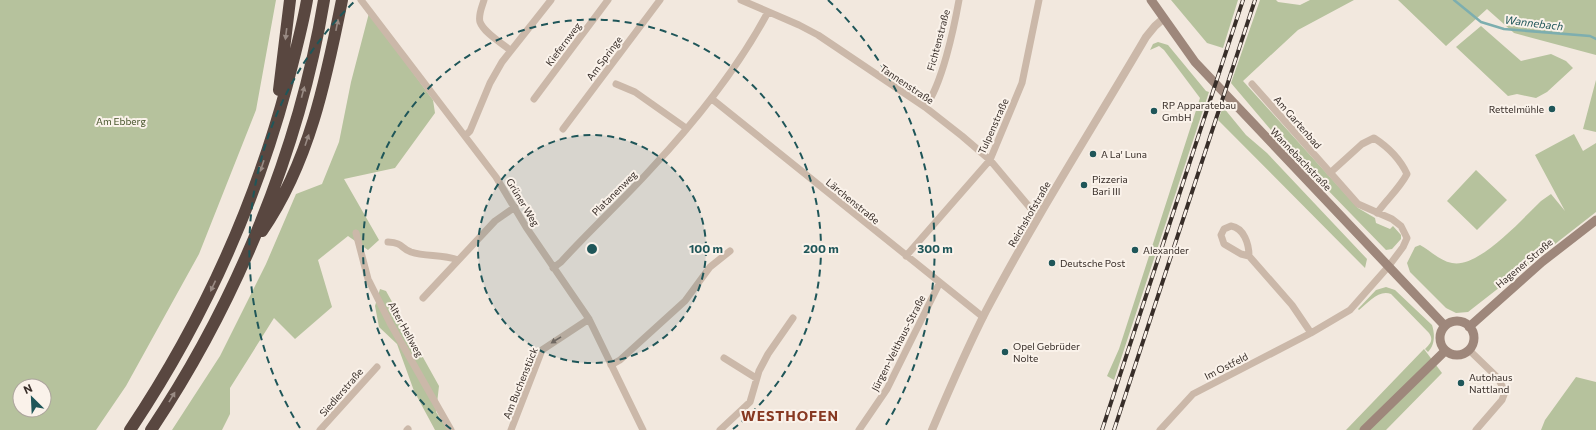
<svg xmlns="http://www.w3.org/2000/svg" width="1596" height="430" viewBox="0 0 1596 430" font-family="Commissioner,sans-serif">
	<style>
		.green { fill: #b6c29d; fill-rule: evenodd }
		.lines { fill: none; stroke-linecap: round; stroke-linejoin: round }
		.stream { stroke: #7daeaf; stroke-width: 2.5 }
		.minor { stroke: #cbb8a9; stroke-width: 7 }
		.tertiary { stroke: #cbb8a9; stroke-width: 8 }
		.secondary { stroke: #9e877b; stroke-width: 9 }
		.motorway { stroke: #594740; stroke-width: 12 }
		.rail-casing { stroke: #382e29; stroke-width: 4 }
		.rail { stroke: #faf2ea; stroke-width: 2.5; stroke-dasharray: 8; stroke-linecap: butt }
		.oneway { fill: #998b84 }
		.oneway2 { fill: #7a6c63 }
		.ring { fill: none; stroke: #1f5659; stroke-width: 2; stroke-dasharray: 7 5 }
		.poi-dot { fill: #1f5659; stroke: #faf2ea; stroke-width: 1.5 }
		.labels { text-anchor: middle; stroke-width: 4; stroke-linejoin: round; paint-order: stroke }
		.street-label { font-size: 10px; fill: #382e29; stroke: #faf2ea }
		.poi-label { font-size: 10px; fill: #382e29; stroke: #faf2ea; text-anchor: start }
		.park-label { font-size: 10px; fill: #48562d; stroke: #faf2ea }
		.water-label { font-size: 11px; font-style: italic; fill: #1f5659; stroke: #faf2ea }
		.district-label { font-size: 14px; font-weight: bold; letter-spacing: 1px; fill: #873922; stroke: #faf2ea }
		.centre { fill: #1f5659; stroke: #faf2ea; stroke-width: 2 }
		.ring-label { font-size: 12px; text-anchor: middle; font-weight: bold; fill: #1f5659; stroke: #faf2ea; stroke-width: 4; stroke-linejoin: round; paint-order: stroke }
	</style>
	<rect width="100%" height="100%" fill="#f2e8de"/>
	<path class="green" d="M0 0H276L256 110 199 254 126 386 96 430H0ZM20 386H44V410H20Z
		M1171 0H1238L1223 48 1207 43Z
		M1260 0H1276L1278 2 1300 5 1310 0H1354L1298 30 1243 81 1358 208 1375 218 1376 223 1390 229 1393 226 1401 235V239L1392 249 1386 250 1320 182 1309 165 1277 137 1231 83Z
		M1398 0H1596V55L1514 33 1487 9 1446 46Z
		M369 13 433 100 435 113 395 168 344 179 379 240 368 250 348 236 318 260 332 307 295 339 274 318 230 388V414L222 430H172L220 356 266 264 296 194 322 184 339 142 351 82Z
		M1481 26 1521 61 1551 54 1566 61 1573 68 1547 92 1536 98 1517 94 1508 96 1456 47Z
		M1158 42 1168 45 1206 91 1209 92 1114 380 1107 376 1119 349 1200 98 1164 50 1159 46 1150 50 1153 44Z
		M1596 80V132L1583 129Z
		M1223 107 1246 135 1267 153 1367 259 1365 268 1218 120Z
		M1574 134 1583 151 1596 143V212L1468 312 1456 313 1446 308 1410 272 1407 263 1415 247 1420 245C1431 251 1440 261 1452 263 1478 269 1523 218 1541 201L1551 194 1565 211 1535 155Z
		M1476 170 1507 200 1477 230 1447 201Z
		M1386 287 1395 290 1432 325C1435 334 1435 345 1428 352L1425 349C1430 344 1434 340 1429 333L1391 294C1379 289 1368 303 1359 310L1358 309 1376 290Z
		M380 289 386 291 439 386 436 412 448 430H435L414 391 397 344 379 327 375 306Z
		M1424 349 1442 373 1386 430H1346Z
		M1576 377 1596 382V430H1541L1545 420Z"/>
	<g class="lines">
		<path class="stream" d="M1454 0 1481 22 1504 29 1590 36 1596 39"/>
		<path class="minor" d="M361 0 496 177 526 227 589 319 643 430
			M484 0C482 7 478 15 480 22 484 33 502 43 510 50
			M741 0 799 25 818 35 925 107 962 136 990 160 1032 210 1039 215
			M616 84 635 92 686 128
			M1252 84 1358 204 1392 219 1401 226 1407 238 1403 247 1388 267 1350 310 1311 333
			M534 99 608 0
			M712 99 983 317
			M925 107C942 85 954 28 959 0
			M563 129 660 0
			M465 136 470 131 490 83 502 62 551 0
			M1330 173 1362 144 1374 138C1388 147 1400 159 1407 174 1399 189 1387 199 1377 213
			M356 233 368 279 390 323 451 430
			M388 242C404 243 400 248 411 252 426 257 442 254 458 260
			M906 256 990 160 1022 83 1039 0
			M553 268 561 262C590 230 621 202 650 170 695 122 737 70 768 12
			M423 298 495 221 515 207
			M1469 350 1498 378 1505 392 1502 400 1476 430
			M724 358 756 378
			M611 365 620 360 685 301 710 267 730 251
			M320 430 377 367
			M407 430 408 429
			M511 430 542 350 589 319
			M720 430 750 402 759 371 768 354 793 318
			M859 430 887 389 939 284
			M1160 430 1193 394 1311 333 1292 305 1249 256 1241 254 1224 244 1221 235 1224 229 1231 226C1244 228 1249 244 1249 256"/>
		<path class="tertiary" d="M932 430C949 390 966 350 986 311 1035 218 1092 129 1146 37L1155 26 1163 19"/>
		<path class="secondary" d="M1151 0 1195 62 1445 326
			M1440 338a17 17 0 1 1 34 0a17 17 0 1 1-34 0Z
			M1469 327 1542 262 1596 220
			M1364 430 1445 351"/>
		<path class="motorway" d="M279 90 290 0
			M262 231C309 163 326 80 342 0
			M130 430C201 324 254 208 287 85 294 57 302 29 307 0
			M151 430C236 303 299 151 324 0"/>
		<g class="rail-casing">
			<path id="rail" d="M1102 430 1243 0
				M1114 430 1255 0"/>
		</g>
		<use href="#rail" class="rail"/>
	</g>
	<defs><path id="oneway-solid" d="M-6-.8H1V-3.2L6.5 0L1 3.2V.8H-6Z"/></defs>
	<g class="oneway">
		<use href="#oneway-solid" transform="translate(337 25) rotate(-79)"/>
		<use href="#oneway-solid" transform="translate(286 34) rotate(97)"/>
		<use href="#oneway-solid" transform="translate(303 92) rotate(-75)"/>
		<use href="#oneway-solid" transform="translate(307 140) rotate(-71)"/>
		<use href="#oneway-solid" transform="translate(262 166) rotate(109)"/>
		<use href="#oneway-solid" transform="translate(213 286) rotate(115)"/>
		<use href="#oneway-solid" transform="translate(172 397) rotate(-59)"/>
	</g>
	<use class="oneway2" href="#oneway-solid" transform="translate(556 340) rotate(148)"/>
	<circle cx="592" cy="249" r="114" fill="#1f5659" fill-opacity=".12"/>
	<g class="ring">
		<circle cx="592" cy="249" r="114"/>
		<path d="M451 429A229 229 0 1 1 733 429"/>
		<path d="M300 428A343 343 0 0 1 356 0M828 0A343 343 0 0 1 884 428"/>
	</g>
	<g class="poi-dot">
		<circle cx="1552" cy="109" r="4"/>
		<circle cx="1154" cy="111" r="4"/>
		<circle cx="1093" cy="154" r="4"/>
		<circle cx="1084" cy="185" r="4"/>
		<circle cx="1135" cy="250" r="4"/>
		<circle cx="1052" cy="263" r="4"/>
		<circle cx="1005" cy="352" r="4"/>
		<circle cx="1461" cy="383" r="4"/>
	</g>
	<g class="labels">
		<g class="street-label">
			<text transform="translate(938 40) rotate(-75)" y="4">Fichtenstraße</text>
			<text transform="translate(563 44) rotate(-53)" y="4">Kiefernweg</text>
			<text transform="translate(604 58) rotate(-53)" y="4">Am Springe</text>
			<text transform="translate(907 84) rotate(34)" y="4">Tannenstraße</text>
			<text transform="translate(1298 122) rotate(49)" y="4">Am Gartenbad</text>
			<text transform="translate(993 126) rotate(-66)" y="4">Tulpenstraße</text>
			<text transform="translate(1301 159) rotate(46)" y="4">Wannebachstraße</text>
			<text transform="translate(614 193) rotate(-45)" y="4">Platanenweg</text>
			<text transform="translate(853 201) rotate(39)" y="4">Lärchenstraße</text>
			<text transform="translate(523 202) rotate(59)" y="4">Grüner Weg</text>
			<text transform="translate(1029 214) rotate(-60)" y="4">Reichshofstraße</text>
			<text transform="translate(1524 263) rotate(-40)" y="4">Hagener Straße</text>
			<text transform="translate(406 329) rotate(61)" y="4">Alter Hellweg</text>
			<text transform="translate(898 343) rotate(-63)" y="4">Jürgen-Velthaus-Straße</text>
			<text transform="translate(1226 366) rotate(-27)" y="4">Im Ostfeld</text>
			<text transform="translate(520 383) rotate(-68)" y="4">Am Buchenstück</text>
			<text transform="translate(341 392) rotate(-49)" y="4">Siedlerstraße</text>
		</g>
		<g class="poi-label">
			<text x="1162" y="109">RP Apparatebau<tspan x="1162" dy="12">GmbH</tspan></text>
			<text x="1544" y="113" text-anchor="end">Rettelmühle</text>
			<text x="1101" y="158">A La' Luna</text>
			<text x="1092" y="183">Pizzeria<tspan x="1092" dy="12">Bari III</tspan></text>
			<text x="1143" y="254">Alexander</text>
			<text x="1060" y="267">Deutsche Post</text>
			<text x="1013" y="350">Opel Gebrüder<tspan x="1013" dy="12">Nolte</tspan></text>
			<text x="1469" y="381">Autohaus<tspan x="1469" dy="12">Nattland</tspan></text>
		</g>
		<g class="park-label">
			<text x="121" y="125">Am Ebberg</text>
		</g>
		<g class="water-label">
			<text transform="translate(1534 23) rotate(7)" y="4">Wannebach</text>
		</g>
		<g class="district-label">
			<text x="790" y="421">WESTHOFEN</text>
		</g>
	</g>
	<circle cx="592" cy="249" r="6" class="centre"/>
	<g class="ring-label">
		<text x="706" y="253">100 m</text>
		<text x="821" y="253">200 m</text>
		<text x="935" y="253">300 m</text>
	</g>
	<g transform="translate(32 398) rotate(336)"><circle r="19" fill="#faf2ea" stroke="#aca49d"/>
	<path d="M0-3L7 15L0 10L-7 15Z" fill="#1f5659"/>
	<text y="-6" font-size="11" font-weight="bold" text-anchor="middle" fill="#382e29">N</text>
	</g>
</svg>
